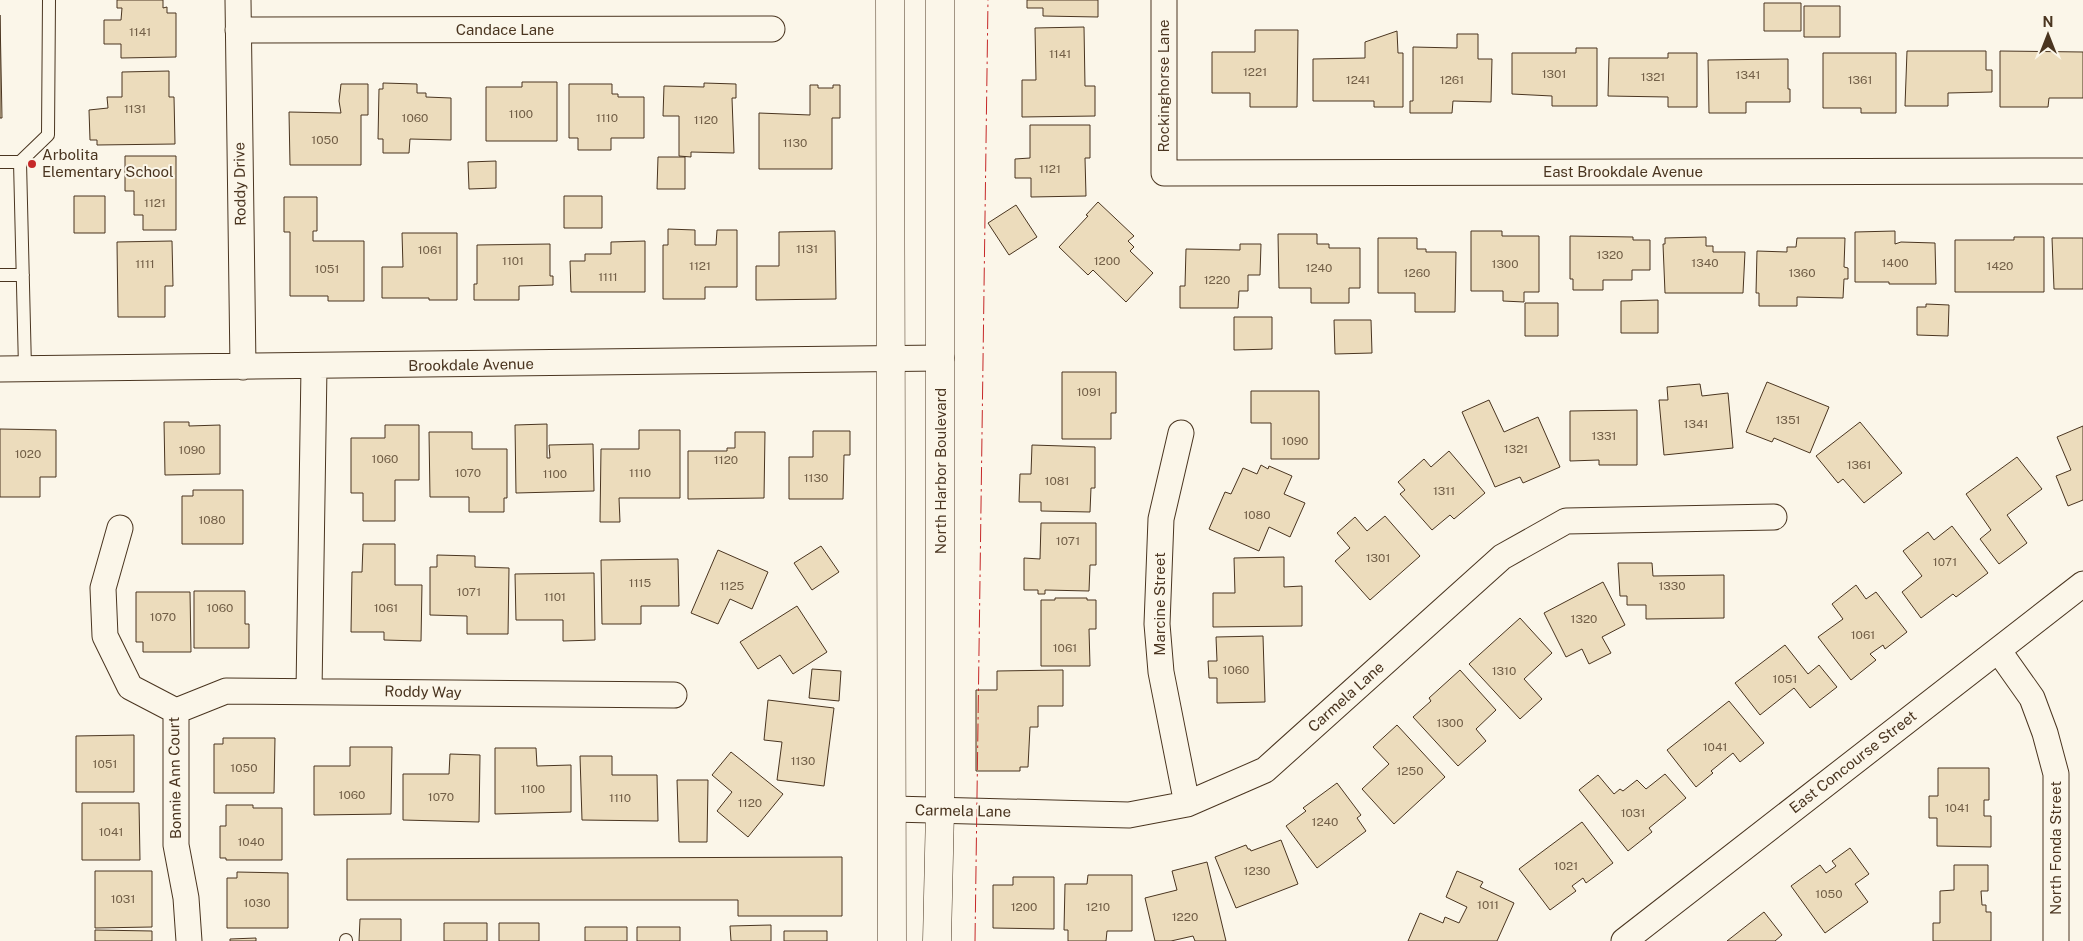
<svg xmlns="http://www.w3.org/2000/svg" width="2083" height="941" viewBox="0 0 2083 941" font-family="'Public Sans',sans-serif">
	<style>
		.building { fill: #ecdcbc; stroke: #4a3520 }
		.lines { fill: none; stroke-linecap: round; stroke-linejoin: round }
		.lane-casing { stroke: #4a3520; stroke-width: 14 }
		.street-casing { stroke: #4a3520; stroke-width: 27 }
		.primary-casing { stroke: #4a3520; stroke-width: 29 }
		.lane { stroke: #fbf6e9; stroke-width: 12 }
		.street { stroke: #fbf6e9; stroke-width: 25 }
		.primary { stroke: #fbf6e9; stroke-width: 28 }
		.power { stroke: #c62828; stroke-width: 1; stroke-dasharray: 18 4 2.5 4; stroke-linecap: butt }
		.poi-dot { fill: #c62828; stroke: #fbf6e9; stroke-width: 2 }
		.labels { text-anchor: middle; stroke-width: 4; stroke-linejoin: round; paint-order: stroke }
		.number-label { font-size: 12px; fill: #725f47 }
		.street-label { font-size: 15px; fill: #4a3520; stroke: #fbf6e9 }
		.poi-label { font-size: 15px; fill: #4a3520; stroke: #fbf6e9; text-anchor: start }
	</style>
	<rect width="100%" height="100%" fill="#fbf6e9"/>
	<path class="building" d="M117 0H163V8L167 7V13H176V57L121 58V44H104V20H121L122 8H117Z
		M1027 0H1098V17L1043 16V8H1027Z
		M1764 3H1801V31H1764Z
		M1804 6H1840V37H1804Z
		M0 15 2 118H0Z
		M1084 27 1085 86H1095V116L1022 117V80H1036L1035 28Z
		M1255 30H1298L1297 107H1250V93H1212V52H1255Z
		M1397 31 1398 53H1403V107H1374V101H1313V59L1365 58V42Z
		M1457 34H1478V59H1492L1491 102 1453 101 1452 113H1410V101H1413V47L1457 48Z
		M1576 48H1597V106H1552V96L1512 94V53H1576Z
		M1907 51H1986V70H1992V92L1948 93V106H1905Z
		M2000 51 2083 52V98H2049L2048 107H2000Z
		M1668 53H1697V107H1668V97L1608 96 1609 58H1668Z
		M1823 53H1896V113H1861V108H1823Z
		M1788 59V89H1790V102H1746V113H1709L1708 60Z
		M169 71V97H174L175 144 97 145V140H90L89 110 108 108 107 97H122V72Z
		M522 82H557V141H486V87H522Z
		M383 83 417 84V93H426V97L451 98V140L410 139 409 153H383V139H378L379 89H383Z
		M704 83 736 84V98H732L734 153 691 152V157L679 156V116H663L664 86 704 87Z
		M341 84H368V115H361V165H290L289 112 341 113 339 101Z
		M569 84H612V94H618V97H644V138H611V150H578V138H569Z
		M810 85H818V88H833V85H840V118H832V169H759V113L810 115Z
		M1030 125H1090V158H1085L1086 196 1031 197V178H1015V159L1030 158Z
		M125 156H176V230H143V215H134V191H125Z
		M658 157H685V189H657Z
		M496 161V188L469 189 468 162Z
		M74 196H105V233H74Z
		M564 196H602V228H564Z
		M284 197H317V231H313V241H364V301H328V296H290V232H284Z
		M1098 202 1134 236 1128 241 1134 247 1130 251 1153 273 1126 302 1093 270 1088 275 1059 247 1088 216 1086 215Z
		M1016 205 1037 237 1009 255 988 223Z
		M668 229 695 230V245H716L717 230H737V287H705V299H663V245H668Z
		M835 231 836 299 756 300V266H779V232Z
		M1471 231H1502V236H1539V292H1524V302L1503 301V291H1471Z
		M1895 231V244L1901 242 1935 243 1936 284H1889V282H1855V232Z
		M402 233H457V300H429V298H382V267H403Z
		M1278 234H1317V244H1329V248H1360V288H1349V303H1311V288H1279Z
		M1570 236 1633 237V240H1650V270H1632V280H1603V290H1573V279H1570Z
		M1706 237V246H1713V252H1745L1743 293H1665L1663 244H1665V238Z
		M2014 237H2044V292H1955V240H2014Z
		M1378 238H1417V249H1426V252H1456L1455 312H1415V293H1378Z
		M1797 238H1845L1844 267 1848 268V279H1844L1843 298 1797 297V306H1759V293H1756L1757 251 1787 252V247H1796Z
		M2052 238H2083V289H2054Z
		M172 241 173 286H165V317H118L117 242Z
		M645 241V292H571L570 261H585V254H611V242Z
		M550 244V276H553V285L519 286V300H474V284H477V245Z
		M1240 244H1261L1260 275H1248V291H1239L1238 308H1180V286H1185L1186 249 1240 250Z
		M1658 300V333H1621V301Z
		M1525 303H1558V336H1525Z
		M1926 304 1949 305 1948 336 1917 335V307H1926Z
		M1234 317H1272V349L1234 350Z
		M1334 320H1371L1372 353 1335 354Z
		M1062 372H1116V413H1111V439H1062Z
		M1767 382 1829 407 1810 453 1774 438 1772 442 1746 432Z
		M1700 384 1702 396 1728 393 1733 448 1664 455 1659 400H1668L1667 387Z
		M1251 391H1319V459H1271V423H1251Z
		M1489 400 1504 432 1538 417 1560 467 1523 483 1520 477 1495 487 1462 412Z
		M1637 410V465H1599V460L1570 461V411Z
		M164 422H189V426L220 425V474L165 475Z
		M1860 422 1902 473 1864 503 1843 479 1838 483 1816 456Z
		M547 424V458H550L549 445 593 444 594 491 516 493 515 425Z
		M385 425H419V480H395V521H363V493H351V438H385Z
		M2083 426V500L2068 506 2056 476 2071 470 2057 437Z
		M0 429 56 430V477H40V497H0Z
		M639 430H680V498H619L620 522H600L601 449H639Z
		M813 431H850V455H844L843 499H789V457H813Z
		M429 432H472V449H507V498H504V512H469V497H430Z
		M735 432H765L764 498 688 499V451H727V448H735Z
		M1032 445 1095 447V488H1091L1090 512 1041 511V502H1019L1020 474H1031Z
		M1449 451 1485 493 1454 519 1450 515 1432 530 1400 494 1405 490 1398 482 1424 459 1431 467Z
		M2017 457 2042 489 2007 515 2027 543 1999 564 1980 539 1991 530 1966 494Z
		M1261 465 1268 469 1269 466 1292 476 1284 494 1305 503 1290 537 1269 527 1259 551 1209 529 1225 492 1231 494 1243 468 1257 474Z
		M193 490H243V544H182V496H193Z
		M1385 516 1420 556 1370 600 1335 561 1350 548 1337 533 1355 517 1367 531Z
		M1041 523H1096V565H1090L1089 591 1045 590V594H1038V590H1024V558L1040 559Z
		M1952 526 1988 573 1956 597 1953 594 1921 618 1902 592 1922 576 1903 551 1928 532 1934 540Z
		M363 544H395V585H422L421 641 384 640V632H351L352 572H362Z
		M821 546 839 572 812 590 794 563Z
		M718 550 768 572 752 609 730 599 718 624 691 613Z
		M437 555 475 556V567L509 568 508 634H467V616L430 615V567H437Z
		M1284 557V587L1302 586V626L1213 627V593H1235L1234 558Z
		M678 559 679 606H641V624H602L601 560Z
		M1618 563H1652L1653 576 1724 575V618L1646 619V605H1627V596H1620Z
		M594 573 595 640 563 641V620H516L515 574Z
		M1603 582 1625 625 1602 637 1611 653 1589 664 1582 649 1566 657 1544 613Z
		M1856 585 1866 599 1876 592 1907 632 1885 649 1883 645 1870 654 1876 660 1851 680 1818 637 1843 619 1832 604Z
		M194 591H245V624H249V648H194Z
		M136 592H190L191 652H143V642H136Z
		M1055 598H1087V600H1096V629H1089L1090 666H1041V600H1055Z
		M797 606 827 652 793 674 780 655 758 669 740 642Z
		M1520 618 1552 653 1524 679 1542 699 1520 719 1469 664Z
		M1263 636 1265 702 1217 703V678H1209L1208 661H1217L1216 637Z
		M1785 645 1808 674 1819 665 1837 687 1810 708 1794 688 1760 715 1735 683Z
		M812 669 841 671 839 701 809 698Z
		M1063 670V706H1038V727H1030L1028 767H1020V771H976V690H997V671Z
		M1460 670 1496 710 1476 729 1486 741 1458 766 1413 717 1431 701 1429 698Z
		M768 700 834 708 824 786 777 780 782 742 764 740Z
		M1729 701 1764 743 1740 762 1733 753 1711 771 1713 773 1696 787 1667 750Z
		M1397 725 1445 777 1394 824 1362 789 1389 764 1373 747Z
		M134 735V792H76V736Z
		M223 738H275L274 793H214V744H223Z
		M350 747H392L391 814 314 815V766H350Z
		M495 748H536L537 766 571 765V812L495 814Z
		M731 752 783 794 748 837 717 811 732 792 712 775Z
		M450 754 480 755 479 822 403 820V774H449Z
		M580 756H612V775H657L658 821 582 820Z
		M1938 768H1989V800H1984V816H1991V847L1937 846V818H1929V796H1938Z
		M1665 774 1686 798 1649 828 1652 832 1628 851 1579 790 1598 775 1614 794 1620 789 1623 791 1637 780 1646 789Z
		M677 780H708L707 842H679Z
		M1337 783 1361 815 1357 818 1366 831 1317 868 1286 826 1306 811 1303 808Z
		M82 803H139L140 860H82Z
		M226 805H253V808H282V860H226V858H220V826H226Z
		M1582 822 1613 863 1586 883 1583 878 1572 886 1576 891 1550 910 1519 869Z
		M1281 840 1298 884 1236 908 1215 857 1246 845 1248 849H1250L1251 851Z
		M1850 848 1869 874 1855 884 1868 902 1825 933 1791 886 1820 865 1826 873 1836 866 1832 861Z
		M842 857V916H738V900H347V859Z
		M1207 862 1226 941H1195L1193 936 1171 941H1155L1145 898 1177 890 1172 871Z
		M1954 865H1988V891H1981L1982 905H1986V912H1991V941H1933V923H1940V891L1954 890Z
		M95 871H152V927L95 928Z
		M1457 871 1483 882 1480 887 1514 903 1497 941H1408L1420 913 1443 923 1445 917 1459 923 1467 907 1446 897Z
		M237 872 288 873V928H227V878H237Z
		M1088 875H1132V931H1107L1106 941H1068V930H1064L1065 884H1087Z
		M1013 877H1054V929L993 928V885H1013Z
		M1764 912 1782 935 1775 941H1727Z
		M360 919H401V941H359Z
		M444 923H487V941H444Z
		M499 923H539V941H499Z
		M771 925V941H731L730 926Z
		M585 927H627V941H585Z
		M637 927H680V941H637Z
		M95 930 152 931V941H95Z
		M784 931H827V941H784Z
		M256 938V941H230V939Z"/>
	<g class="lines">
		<g class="lane-casing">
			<path id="lane" d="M0 162H20L25 368
				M20 162 48 135 49 0
				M0 275H23
				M346 940V941"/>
		</g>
		<g class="street-casing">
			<path id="street" d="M238 0 243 367
				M1164 0V173L2083 171
				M238 30 772 29
				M0 369 941 358
				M1181 433 1161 519 1157 624 1161 672 1187 804
				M120 528 103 588 105 636 130 687 176 711V845L186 898 189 941
				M1998 650 2032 698 2045 733 2056 774V941
				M309 691 314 367
				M176 711 226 691 674 695
				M893 809 1129 815 1187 804 1265 770 1502 557 1566 521 1774 517
				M1624 941 2083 584"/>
		</g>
		<g class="primary-casing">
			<path id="primary" d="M890 0 892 941
				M937 941 940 810V0"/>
		</g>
		<use href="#lane" class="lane"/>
		<use href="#street" class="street"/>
		<use href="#primary" class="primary"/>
		<path class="power" d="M975 941 988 0"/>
	</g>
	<circle class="poi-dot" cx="32" cy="164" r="5"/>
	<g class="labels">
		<g class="number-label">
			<text x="140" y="36">1141</text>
			<text x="1060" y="58">1141</text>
			<text x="1255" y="76">1221</text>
			<text x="1554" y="78">1301</text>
			<text x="1748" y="79">1341</text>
			<text x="1653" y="81">1321</text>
			<text x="1358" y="84">1241</text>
			<text x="1452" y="84">1261</text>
			<text x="1860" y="84">1361</text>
			<text x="135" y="113">1131</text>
			<text x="521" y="118">1100</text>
			<text x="415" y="122">1060</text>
			<text x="607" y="122">1110</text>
			<text x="706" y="124">1120</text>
			<text x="325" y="144">1050</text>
			<text x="795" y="147">1130</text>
			<text x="1050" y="173">1121</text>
			<text x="155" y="207">1121</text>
			<text x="807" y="253">1131</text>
			<text x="430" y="254">1061</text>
			<text x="1610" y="259">1320</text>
			<text x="513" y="265">1101</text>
			<text x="1107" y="265">1200</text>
			<text x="1705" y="267">1340</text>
			<text x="1895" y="267">1400</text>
			<text x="145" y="268">1111</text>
			<text x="1505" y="268">1300</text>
			<text x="700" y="270">1121</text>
			<text x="2000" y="270">1420</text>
			<text x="1319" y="272">1240</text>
			<text x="327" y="273">1051</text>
			<text x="1417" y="277">1260</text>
			<text x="1802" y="277">1360</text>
			<text x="608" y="281">1111</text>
			<text x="1217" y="284">1220</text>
			<text x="1089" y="396">1091</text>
			<text x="1788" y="424">1351</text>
			<text x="1696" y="428">1341</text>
			<text x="1604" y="440">1331</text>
			<text x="1295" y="445">1090</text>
			<text x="1516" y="453">1321</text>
			<text x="192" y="454">1090</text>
			<text x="28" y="458">1020</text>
			<text x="385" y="463">1060</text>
			<text x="726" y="464">1120</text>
			<text x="1859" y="469">1361</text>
			<text x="468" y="477">1070</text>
			<text x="640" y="477">1110</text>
			<text x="555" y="478">1100</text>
			<text x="816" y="482">1130</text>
			<text x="1057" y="485">1081</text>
			<text x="1444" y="495">1311</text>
			<text x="1257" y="519">1080</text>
			<text x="212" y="524">1080</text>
			<text x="1068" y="545">1071</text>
			<text x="1378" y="562">1301</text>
			<text x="1945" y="566">1071</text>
			<text x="640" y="587">1115</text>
			<text x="732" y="590">1125</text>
			<text x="1672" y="590">1330</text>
			<text x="469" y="596">1071</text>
			<text x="555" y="601">1101</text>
			<text x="220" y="612">1060</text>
			<text x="386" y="612">1061</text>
			<text x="163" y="621">1070</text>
			<text x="1584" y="623">1320</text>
			<text x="1863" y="639">1061</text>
			<text x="1065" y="652">1061</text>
			<text x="1236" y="674">1060</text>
			<text x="1504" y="675">1310</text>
			<text x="1785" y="683">1051</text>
			<text x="1450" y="727">1300</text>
			<text x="1715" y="751">1041</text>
			<text x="803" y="765">1130</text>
			<text x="105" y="768">1051</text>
			<text x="244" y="772">1050</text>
			<text x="1410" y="775">1250</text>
			<text x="533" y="793">1100</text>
			<text x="352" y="799">1060</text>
			<text x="441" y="801">1070</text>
			<text x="620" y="802">1110</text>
			<text x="750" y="807">1120</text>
			<text x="1957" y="812">1041</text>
			<text x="1633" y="817">1031</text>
			<text x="1325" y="826">1240</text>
			<text x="111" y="836">1041</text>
			<text x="251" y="846">1040</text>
			<text x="1566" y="870">1021</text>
			<text x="1257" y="875">1230</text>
			<text x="1829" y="898">1050</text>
			<text x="123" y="903">1031</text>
			<text x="257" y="907">1030</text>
			<text x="1488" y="909">1011</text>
			<text x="1024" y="911">1200</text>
			<text x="1098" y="911">1210</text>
			<text x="1185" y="921">1220</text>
		</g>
		<g class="street-label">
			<text x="505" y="35">Candace Lane</text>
			<text transform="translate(1164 86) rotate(-90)" y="5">Rockinghorse Lane</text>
			<text x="1623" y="177">East Brookdale Avenue</text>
			<text transform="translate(240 184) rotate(-91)" y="5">Roddy Drive</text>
			<text transform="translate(471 365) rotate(-1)" y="5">Brookdale Avenue</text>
			<text transform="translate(941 471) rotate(-90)" y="5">North Harbor Boulevard</text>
			<text transform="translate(1160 604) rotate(-90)" y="5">Marcine Street</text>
			<text transform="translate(423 692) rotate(1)" y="5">Roddy Way</text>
			<text transform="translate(1346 697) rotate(-42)" y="5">Carmela Lane</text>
			<text transform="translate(1853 762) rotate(-38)" y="5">East Concourse Street</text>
			<text transform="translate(175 778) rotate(-91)" y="5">Bonnie Ann Court</text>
			<text transform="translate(963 811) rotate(1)" y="5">Carmela Lane</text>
			<text transform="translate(2056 848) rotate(-90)" y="5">North Fonda Street</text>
		</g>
		<g class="poi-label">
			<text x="42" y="160">Arbolita<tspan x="42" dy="17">Elementary School</tspan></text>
		</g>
	</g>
	<g transform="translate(2048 35)" stroke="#fbf6e9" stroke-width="4" paint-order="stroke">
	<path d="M0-4L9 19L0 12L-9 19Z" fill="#4a3520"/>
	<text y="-8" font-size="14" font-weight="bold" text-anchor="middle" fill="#4a3520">N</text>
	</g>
</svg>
